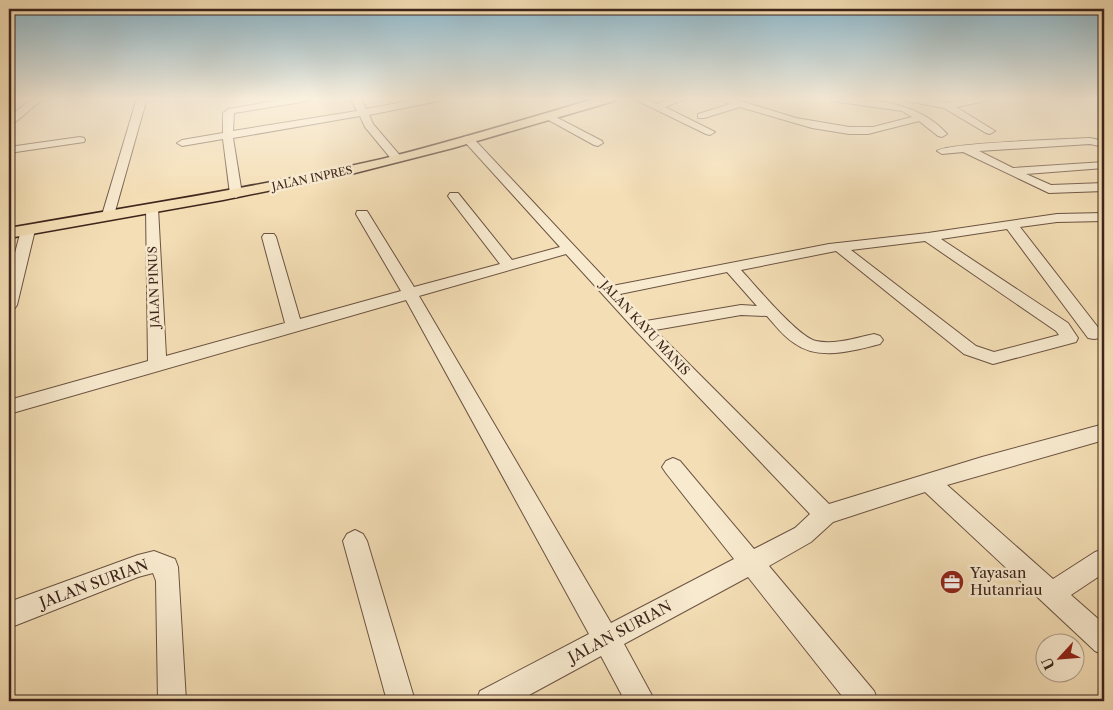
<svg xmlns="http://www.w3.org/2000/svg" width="1113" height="710" viewBox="0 0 1113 710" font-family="'Libre Caslon Text',serif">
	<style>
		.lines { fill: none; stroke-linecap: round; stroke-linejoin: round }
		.minor-casing { stroke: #6b5342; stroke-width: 2 }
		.major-casing { stroke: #3d251c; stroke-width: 3 }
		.minor { fill: #f8eacf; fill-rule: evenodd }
		.major { fill: #f4deb5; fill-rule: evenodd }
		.labels { text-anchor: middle; stroke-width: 5; stroke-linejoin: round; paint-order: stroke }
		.far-street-label { font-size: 11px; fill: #3d251c; stroke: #f8eacf }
		.street-label { font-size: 12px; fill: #3d251c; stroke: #f8eacf }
		.near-poi-label { font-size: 15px; fill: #3d251c; stroke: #f8eacf; text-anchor: start }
		.near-street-label { font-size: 15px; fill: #3d251c; stroke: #f8eacf }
	</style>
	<rect width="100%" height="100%" fill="#f4deb5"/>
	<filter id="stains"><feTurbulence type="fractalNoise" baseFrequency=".004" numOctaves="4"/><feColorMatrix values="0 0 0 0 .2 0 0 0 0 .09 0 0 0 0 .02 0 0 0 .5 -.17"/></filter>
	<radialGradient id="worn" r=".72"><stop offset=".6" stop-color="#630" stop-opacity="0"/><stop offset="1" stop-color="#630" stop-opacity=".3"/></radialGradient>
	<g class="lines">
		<g class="minor-casing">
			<path id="minor" d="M33 98H44L13 124 9 125V117Z
				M137 98H147L114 215 113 218H103L102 215Z
				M292 98H313L308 101 234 113 233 131 357 111 350 98H360L366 109 425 98H444L439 101 369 115 373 124 403 159 397 162 393 161 365 127 360 116 233 138 242 194 236 198 230 194 223 139 182 146 177 143 182 140 223 133V113L228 109Z
				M632 98H644L657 104 674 98H688L665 107 715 132 710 135 706 134Z
				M716 98H731L796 118 849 127H873L912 117 902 111 832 101 827 98C868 98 919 101 947 134L942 137 938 136 919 121 868 134H849L812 128 740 107 704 118H698V114L730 104Z
				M902 98H921L947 103 973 98H992L990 100 956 107 995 131 990 134 986 133 944 108 907 101Z
				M548 113 602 141 603 143 598 146 594 145 545 118 543 116Z
				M468 136 472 137 612 286 829 244 928 233 1057 214 1104 213V221L1057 222 1020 227 1100 330 1102 334 1100 338 1094 339 1088 338 1007 229 941 239 1068 323 1078 338 1076 342 993 364 964 354 836 251 741 270C755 285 798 337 816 341 835 345 856 338 874 334L880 336 883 340 880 344C853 351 818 361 794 343 783 336 775 325 767 316L741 315 655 330 829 504 982 457 1104 424V440L947 485 1053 579 1095 552 1104 549V573L1071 595 1104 624V655L1095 651 925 492 833 522 811 542 769 566 874 691 878 701H846L748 577 624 644 655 701H625L601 656 518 701H476L480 691 589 634 406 300 9 414V400L148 361 146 208 147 205H157L158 208 166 356 285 323 262 237 264 234H274L276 237 300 319 401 291 356 214 357 211H367L414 287 500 264 450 199 448 196 450 193H458L512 260 560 247 464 141 463 139 464 137ZM925 241 1056 331 1059 335 994 352 976 346 851 250ZM566 254 636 331 810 514 795 528 754 549 680 461 673 458 666 461 662 467 666 473 734 559 611 623 419 296ZM727 272 757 306 741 305 646 321 620 294Z
				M80 137 84 138 85 140 84 142 9 153V147Z
				M1090 138 1104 141V147L1090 144 979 151 1013 168 1104 162V168L1026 174 1051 185 1104 183V191L1049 193 963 152 942 154 937 151C945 143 1069 139 1090 138Z
				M28 226 35 230 17 305 15 308 9 310V276L21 230Z
				M355 530 363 534 367 541 415 701H387L343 541 347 534Z
				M154 551 175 559 178 567 186 701H158L156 581 153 573 138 577 9 628V602L138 555Z"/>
		</g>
		<g class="major-casing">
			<path id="major" d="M597 98H616L614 101 453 148 351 174 223 200 9 238V228C134 206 259 187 382 159 454 141 526 119 597 98Z"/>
		</g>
		<use href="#minor" class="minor"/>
		<use href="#major" class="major"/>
	</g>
	<linearGradient id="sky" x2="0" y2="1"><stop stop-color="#8ab8ce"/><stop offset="0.5" stop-color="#faf0de"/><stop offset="1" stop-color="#faf0de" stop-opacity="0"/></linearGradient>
	<rect width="1113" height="197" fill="url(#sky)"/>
	<defs>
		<g id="office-disc" transform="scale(1.25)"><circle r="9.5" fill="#8f2418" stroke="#f8eacf"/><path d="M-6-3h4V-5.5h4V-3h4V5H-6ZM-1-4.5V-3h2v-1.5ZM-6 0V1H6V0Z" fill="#fff"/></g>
	</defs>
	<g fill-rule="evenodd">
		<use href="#office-disc" x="952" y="582"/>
	</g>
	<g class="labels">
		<g class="far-street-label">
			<text transform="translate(312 178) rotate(-12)" y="4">JALAN INPRES</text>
		</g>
		<g class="street-label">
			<text transform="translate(154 287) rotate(-92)" y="4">JALAN PINUS</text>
			<text transform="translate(645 328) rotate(47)" y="4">JALAN KAYU MANIS</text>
		</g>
		<g class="near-poi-label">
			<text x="970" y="578">Yayasan<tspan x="970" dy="17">Hutanriau</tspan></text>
		</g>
		<g class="near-street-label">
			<text transform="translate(94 584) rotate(-20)" y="5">JALAN SURIAN</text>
			<text transform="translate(620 632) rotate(-28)" y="5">JALAN SURIAN</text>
		</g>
	</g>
	<rect width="1113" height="710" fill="none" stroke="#f4deb5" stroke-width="30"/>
	<rect x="10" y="10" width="1093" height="690" fill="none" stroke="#3d251c" stroke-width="2.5"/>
	<rect x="15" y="15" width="1083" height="680" fill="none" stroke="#3d251c"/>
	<g transform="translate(1060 658) rotate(244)"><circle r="24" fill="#f8eacf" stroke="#ad9b87"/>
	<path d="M0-4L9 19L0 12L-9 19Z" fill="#8f2418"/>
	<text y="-8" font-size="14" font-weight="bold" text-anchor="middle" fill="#3d251c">U</text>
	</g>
	<rect width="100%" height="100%" filter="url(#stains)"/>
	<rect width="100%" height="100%" fill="url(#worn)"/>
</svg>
